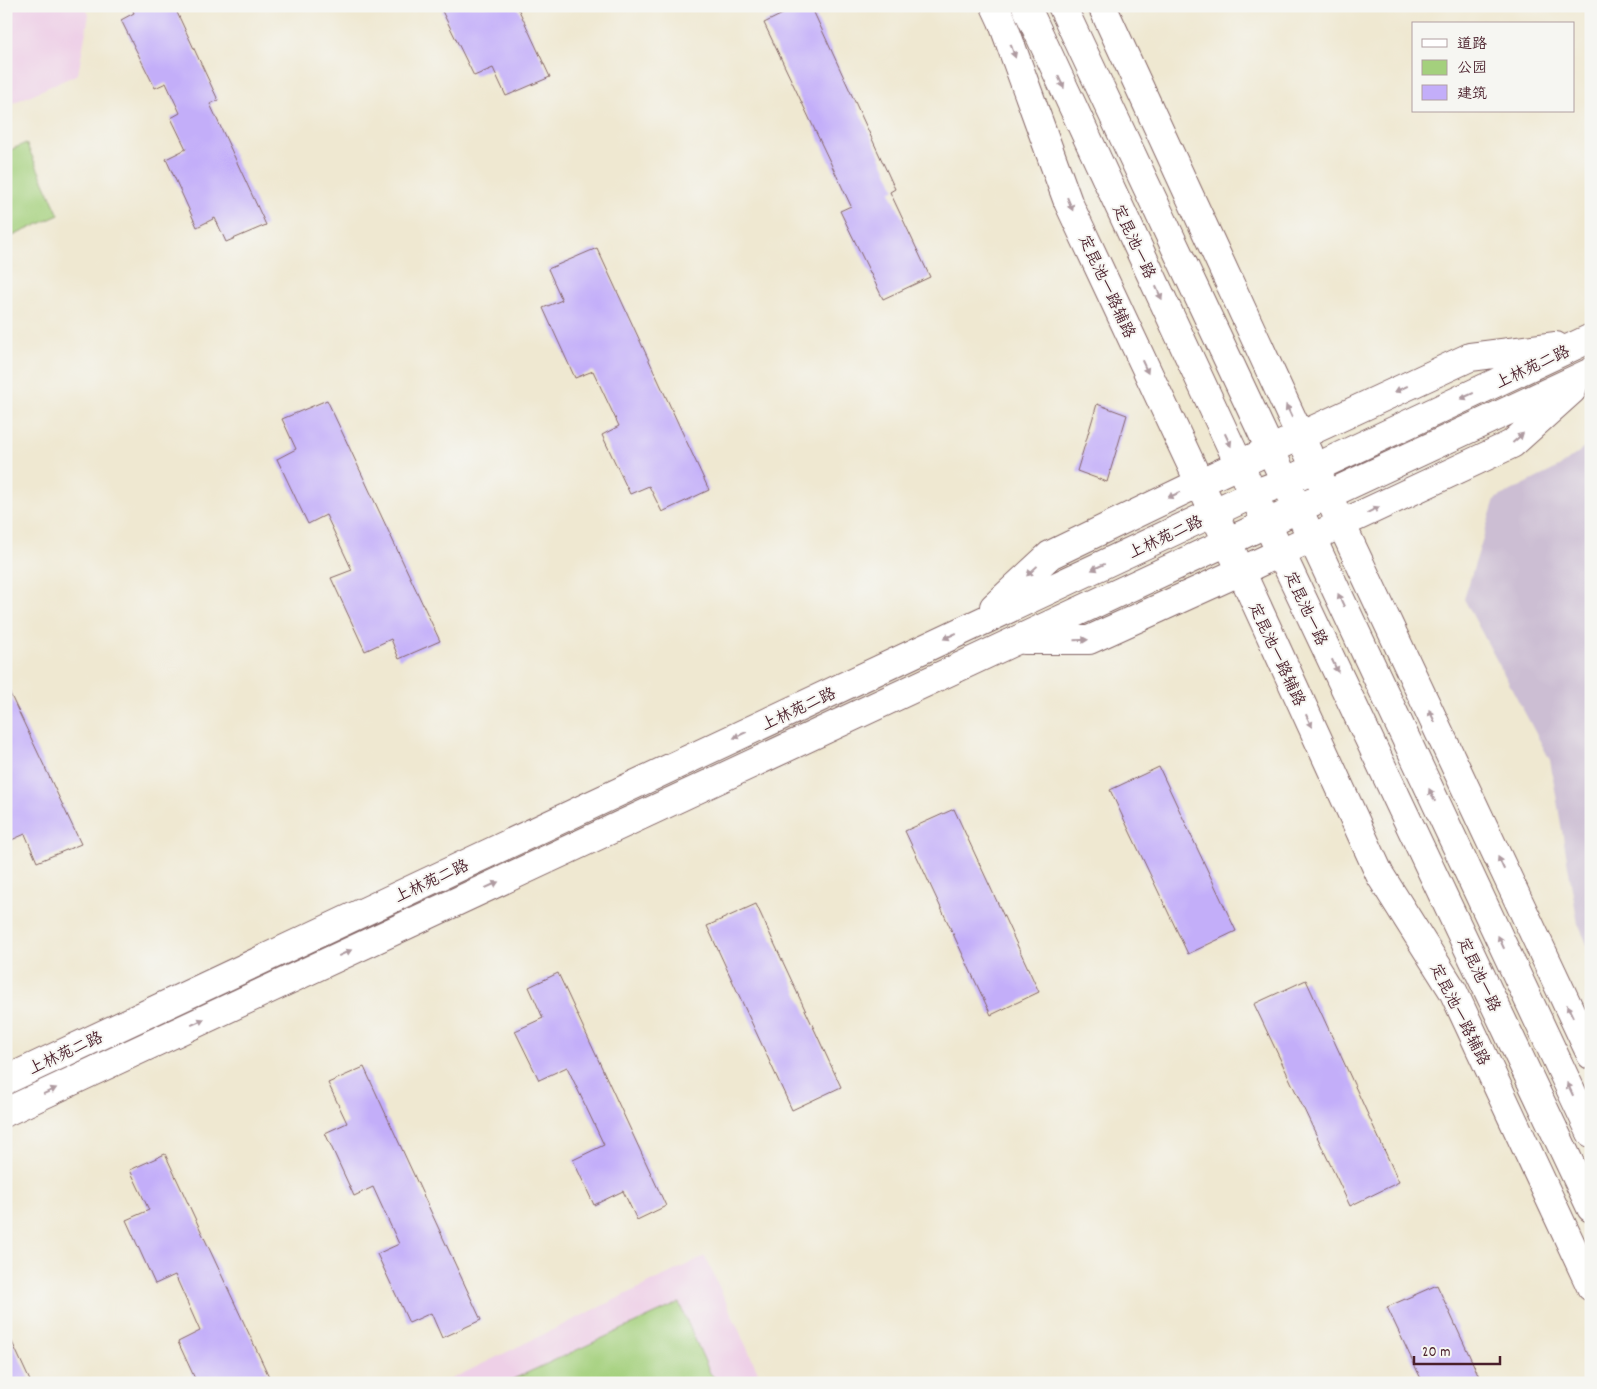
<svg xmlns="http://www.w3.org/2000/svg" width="1597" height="1389" viewBox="0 0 1597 1389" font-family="Dekko,'LXGW WenKai TC',sans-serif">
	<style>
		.built { fill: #eed0e7 }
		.industrial { fill: #ccbed3 }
		.green { fill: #a4d07d; stroke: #777854 }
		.building { fill: #c3aef9 }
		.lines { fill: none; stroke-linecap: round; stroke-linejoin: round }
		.minor-casing { stroke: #846565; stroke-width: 30 }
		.major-casing { stroke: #846565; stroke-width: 30 }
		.minor { stroke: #fff; stroke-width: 28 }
		.major { stroke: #fff; stroke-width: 28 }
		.oneway { fill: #ae9aa0 }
		.labels { text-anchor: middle; stroke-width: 4; stroke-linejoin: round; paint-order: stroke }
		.street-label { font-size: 16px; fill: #4a1f2b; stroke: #f6f6f2 }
	</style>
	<rect width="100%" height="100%" fill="#f6f6f2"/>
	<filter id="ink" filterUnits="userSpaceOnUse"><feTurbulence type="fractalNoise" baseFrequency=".02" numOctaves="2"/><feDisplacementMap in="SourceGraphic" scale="10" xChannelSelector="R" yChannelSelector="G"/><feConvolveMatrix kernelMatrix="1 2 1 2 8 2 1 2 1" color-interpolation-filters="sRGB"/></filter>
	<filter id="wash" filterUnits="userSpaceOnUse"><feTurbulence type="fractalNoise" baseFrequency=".0096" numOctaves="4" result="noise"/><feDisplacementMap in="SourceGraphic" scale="20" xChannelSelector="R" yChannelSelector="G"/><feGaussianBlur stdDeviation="1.12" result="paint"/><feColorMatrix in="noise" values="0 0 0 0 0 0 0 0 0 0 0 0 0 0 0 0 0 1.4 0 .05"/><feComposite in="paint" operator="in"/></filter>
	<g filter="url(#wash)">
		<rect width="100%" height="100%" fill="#efe8d1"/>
		<path class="built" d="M6 6H85L89 15 78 74 6 106Z
			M705 1256 763 1383H443Z"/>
		<path class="industrial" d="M1591 443V953L1578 924 1550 760 1464 599 1495 499 1559 467Z"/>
		<path class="green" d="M26 143 59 215 6 239V152Z
			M679 1303 710 1373 720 1383H505Z"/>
		<g id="blocks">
			<path class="building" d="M131 6H174L218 100 210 104 266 225 226 242 215 218 197 227 166 159 186 149 171 118 180 113 166 83 155 88 121 20 134 13Z
				M453 6H517L550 77 506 96 493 68 474 76 442 11Z
				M799 6H811L895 189 890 192 930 277 883 299 840 211 851 206 764 23Z
				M597 248 709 490 662 512 649 486 630 494 602 435 619 426 593 371 575 378 543 308 562 300 548 269Z
				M327 400 440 641 399 659 391 639 365 651 331 578 352 570 326 515 308 524 277 459 296 449 282 419Z
				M1097 404 1127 415 1107 482 1077 471Z
				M6 685 81 844 37 862 25 834 7 842 6 840Z
				M1159 767 1236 931 1188 954 1110 790Z
				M954 809 1039 992 991 1015 905 831Z
				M756 904 841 1087 792 1110 707 926Z
				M558 973 666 1206 637 1220 623 1191 594 1205 573 1160 604 1145 567 1067 539 1080 515 1031 543 1018 529 987Z
				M1306 980 1399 1182 1350 1206 1254 1004Z
				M364 1067 481 1320 442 1338 431 1313 409 1323 377 1254 399 1244 373 1187 354 1196 325 1133 347 1123 328 1083Z
				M165 1154 272 1383H197L178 1342 200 1331 175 1275 155 1284 126 1220 149 1210 130 1170Z
				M1437 1285 1482 1383H1423L1387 1307Z
				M6 1329 31 1383H6Z"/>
		</g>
	</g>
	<g filter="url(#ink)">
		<use href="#blocks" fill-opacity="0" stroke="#846565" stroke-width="1"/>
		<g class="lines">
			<g class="minor-casing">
				<path id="minor" d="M995 6 1002 21 1068 202 1241 571 1380 875 1453 991 1591 1287
					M1102 6 1315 468 1591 1055
					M994 607 1050 555 1199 483 1470 357 1556 346
					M1024 640H1089L1241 571 1512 444 1572 390
					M6 1080 1253 494 1285 482 1591 338
					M6 1112 1591 372"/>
			</g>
			<g class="major-casing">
				<path id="major" d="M1026 6 1253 494 1591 1208
					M1062 6 1591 1133"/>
			</g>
			<use href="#minor" class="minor"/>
			<use href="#major" class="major"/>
		</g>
		<defs><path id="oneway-solid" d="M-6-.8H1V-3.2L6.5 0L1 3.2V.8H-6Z" transform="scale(1.25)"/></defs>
		<g class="oneway">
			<use href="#oneway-solid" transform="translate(1013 51) rotate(70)"/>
			<use href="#oneway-solid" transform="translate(1061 82) rotate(65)"/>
			<use href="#oneway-solid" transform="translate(1070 204) rotate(67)"/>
			<use href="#oneway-solid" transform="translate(1159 293) rotate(65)"/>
			<use href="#oneway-solid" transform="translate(1145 367) rotate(65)"/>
			<use href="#oneway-solid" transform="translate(1401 389) rotate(155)"/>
			<use href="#oneway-solid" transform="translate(1467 396) rotate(155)"/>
			<use href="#oneway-solid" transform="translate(1289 411) rotate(-115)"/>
			<use href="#oneway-solid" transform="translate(1518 438) rotate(-42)"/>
			<use href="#oneway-solid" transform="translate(1228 440) rotate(65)"/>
			<use href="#oneway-solid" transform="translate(1174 495) rotate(155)"/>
			<use href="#oneway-solid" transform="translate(1373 510) rotate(-26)"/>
			<use href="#oneway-solid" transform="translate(1098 567) rotate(155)"/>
			<use href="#oneway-solid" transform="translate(1032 571) rotate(137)"/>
			<use href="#oneway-solid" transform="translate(1341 600) rotate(-115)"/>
			<use href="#oneway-solid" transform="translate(950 636) rotate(155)"/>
			<use href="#oneway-solid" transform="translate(1081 640) rotate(-1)"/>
			<use href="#oneway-solid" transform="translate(1335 666) rotate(65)"/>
			<use href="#oneway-solid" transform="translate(1432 716) rotate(-115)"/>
			<use href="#oneway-solid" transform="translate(1309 721) rotate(65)"/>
			<use href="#oneway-solid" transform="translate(740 735) rotate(155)"/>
			<use href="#oneway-solid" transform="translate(1432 795) rotate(-115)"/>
			<use href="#oneway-solid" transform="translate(1501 863) rotate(-115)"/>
			<use href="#oneway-solid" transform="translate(492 885) rotate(-25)"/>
			<use href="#oneway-solid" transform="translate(1501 942) rotate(-115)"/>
			<use href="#oneway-solid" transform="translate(345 953) rotate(-25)"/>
			<use href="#oneway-solid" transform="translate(1570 1011) rotate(-115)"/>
			<use href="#oneway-solid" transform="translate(198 1022) rotate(-25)"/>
			<use href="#oneway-solid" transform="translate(1570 1089) rotate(-115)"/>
			<use href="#oneway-solid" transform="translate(50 1091) rotate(-25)"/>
		</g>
	</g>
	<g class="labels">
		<g class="street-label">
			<text transform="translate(1135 241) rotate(65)" y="6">定昆池一路</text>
			<text transform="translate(1108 286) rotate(65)" y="6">定昆池一路辅路</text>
			<text transform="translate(1532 366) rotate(-25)" y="6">上林苑二路</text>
			<text transform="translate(1165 536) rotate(-25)" y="6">上林苑二路</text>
			<text transform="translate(1307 608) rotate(65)" y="6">定昆池一路</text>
			<text transform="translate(1278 654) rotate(65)" y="6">定昆池一路辅路</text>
			<text transform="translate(798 708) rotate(-25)" y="6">上林苑二路</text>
			<text transform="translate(431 880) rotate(-25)" y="6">上林苑二路</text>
			<text transform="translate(1480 974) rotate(65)" y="6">定昆池一路</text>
			<text transform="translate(1461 1014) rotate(63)" y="6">定昆池一路辅路</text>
			<text transform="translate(65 1052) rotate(-25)" y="6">上林苑二路</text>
		</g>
	</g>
	<rect width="1597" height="1389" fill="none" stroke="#f6f6f2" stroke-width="25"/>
	<rect x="1412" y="22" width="162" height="90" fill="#f6f6f2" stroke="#b1a0a2"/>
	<rect x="1422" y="39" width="25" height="8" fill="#ffffff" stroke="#b1a0a2"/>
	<text x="1457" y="48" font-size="15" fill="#4a1f2b">道路</text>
	<rect x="1422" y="60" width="25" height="15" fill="#a4d07d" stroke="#b1a0a2"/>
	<text x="1457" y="72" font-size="15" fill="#4a1f2b">公园</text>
	<rect x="1422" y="85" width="25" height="15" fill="#c3aef9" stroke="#b1a0a2"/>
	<text x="1457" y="98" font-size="15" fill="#4a1f2b">建筑</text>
	<path d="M1414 1356v8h86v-8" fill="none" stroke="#4a1f2b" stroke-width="2.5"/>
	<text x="1422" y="1356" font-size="15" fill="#4a1f2b" stroke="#f6f6f2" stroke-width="4" paint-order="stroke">20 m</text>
</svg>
